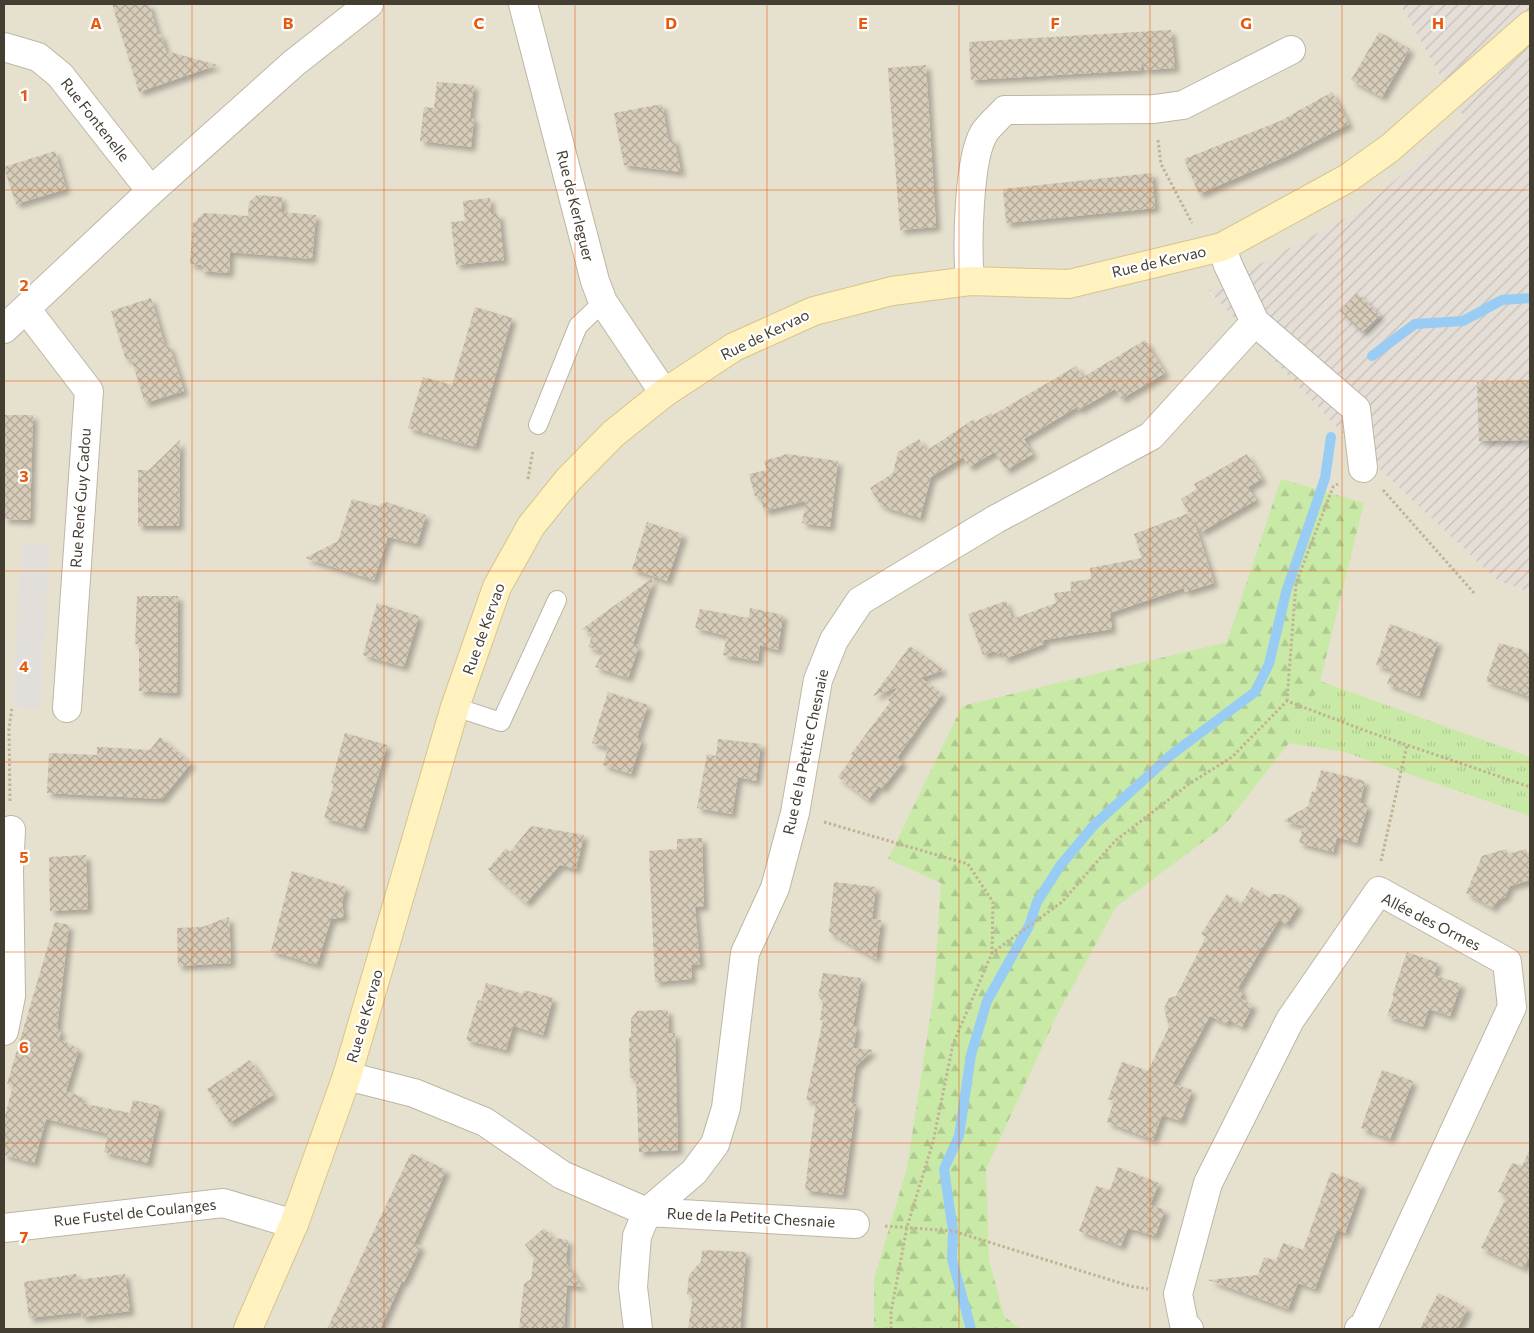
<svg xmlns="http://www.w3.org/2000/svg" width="1534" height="1333" viewBox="0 0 1534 1333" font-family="Commissioner,sans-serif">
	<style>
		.residential { fill: #e6e0cf }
		.industrial { fill: url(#industrial-furrows) }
		.grass { fill: url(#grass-tufts) }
		.forest { fill: url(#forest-firs) }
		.parking { fill: #e2dfdb }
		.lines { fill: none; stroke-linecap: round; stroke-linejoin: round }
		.stream { stroke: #98ccf4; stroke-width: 10 }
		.building { fill: url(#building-cross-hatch); filter: url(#shadow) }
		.lane-casing { stroke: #beb6a4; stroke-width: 20 }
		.street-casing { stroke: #beb6a4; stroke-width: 30 }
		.secondary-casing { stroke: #d5c58d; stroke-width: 30 }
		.path { stroke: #c1b294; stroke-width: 3; stroke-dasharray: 2.5 2.5; stroke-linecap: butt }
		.lane { stroke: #fff; stroke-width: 18 }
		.street { stroke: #fff; stroke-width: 28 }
		.secondary { stroke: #fff2bf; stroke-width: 28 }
		.grid { fill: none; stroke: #e8590c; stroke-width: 1; stroke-opacity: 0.55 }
		.labels { text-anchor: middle; stroke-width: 4.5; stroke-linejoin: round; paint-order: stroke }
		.street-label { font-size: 15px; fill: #443d32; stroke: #fff }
		.grid-label { font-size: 16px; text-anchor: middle; font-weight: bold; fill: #e8590c; stroke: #fff; stroke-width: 4.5; stroke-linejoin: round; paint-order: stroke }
	</style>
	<defs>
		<pattern id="industrial-furrows" width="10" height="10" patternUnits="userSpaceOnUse" patternTransform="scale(1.25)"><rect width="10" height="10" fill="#e4ded7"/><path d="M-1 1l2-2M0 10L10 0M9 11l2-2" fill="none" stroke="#c5bfb9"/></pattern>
		<pattern id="grass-tufts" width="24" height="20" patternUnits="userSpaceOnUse" patternTransform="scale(1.25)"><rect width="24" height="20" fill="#c9eaa7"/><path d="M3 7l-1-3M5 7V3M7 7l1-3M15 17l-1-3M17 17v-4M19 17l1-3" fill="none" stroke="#aeca90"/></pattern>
		<pattern id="forest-firs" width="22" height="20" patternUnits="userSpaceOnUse" patternTransform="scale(1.25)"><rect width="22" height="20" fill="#c9eaa7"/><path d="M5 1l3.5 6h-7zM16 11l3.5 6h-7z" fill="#aeca90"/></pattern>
		<pattern id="building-cross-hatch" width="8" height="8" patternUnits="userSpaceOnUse" patternTransform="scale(1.25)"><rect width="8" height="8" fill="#d7ccb9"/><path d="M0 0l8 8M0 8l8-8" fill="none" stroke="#b0a797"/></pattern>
		<filter id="shadow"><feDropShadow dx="4.5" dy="4.5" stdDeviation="2.5" flood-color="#0004"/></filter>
	</defs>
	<rect width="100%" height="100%" fill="#f2eee1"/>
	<path class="residential" d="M4 4H1400L1465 120 1359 211 1209 292 1498 581 1530 592V1329H4Z"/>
	<path class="industrial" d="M1400 4H1530V592L1498 581 1349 440 1209 291 1359 211 1465 120Z"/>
	<path class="grass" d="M1320 681 1530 757V816L1345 752 1289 743Z"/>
	<path class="forest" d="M1281 479 1364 503 1320 681 1289 743 1224 826 1116 907 1057 1015 986 1169 989 1260 1004 1316 1020 1329H874V1279L907 1168 934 992 941 883 888 859 962 706 1227 642Z"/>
	<path class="parking" d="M22 544 50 545 40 709 12 707Z"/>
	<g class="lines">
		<path class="stream" d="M1372 356 1415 324 1463 321 1502 300 1530 298
			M971 1329 952 1259 953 1231 944 1169 959 1136 971 1055 987 1001 1029 926 1037 902 1060 866 1094 825 1171 755 1255 692 1269 664 1286 592 1325 478 1331 437"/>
	</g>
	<path class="building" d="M112 4H149L158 35 161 34 166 51 217 65 139 92Z
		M1171 30 1175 68 1145 70 1141 59 1142 70 971 80 969 42Z
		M1379 32 1410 49 1382 97 1351 80Z
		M926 65 936 227 900 230 888 68Z
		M437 82 474 85 470 118H474L471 147 420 141 424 107 434 108Z
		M1332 92 1349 124 1287 156 1199 194 1184 159 1280 121Z
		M662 104 668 139 674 138 681 172 624 165 614 113Z
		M55 151 66 189 16 204 4 167Z
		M1152 173 1155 208 1006 223 1003 189Z
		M257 195 282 197 281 212 316 215 312 259 230 252 229 273 201 271V265L190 264 193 223 204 213 248 216 249 202Z
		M490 198 491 214H499L504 260 456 265 451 222 465 221 463 201Z
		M1357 293 1380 315 1362 332 1340 311Z
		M151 298 165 346 169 345 184 391 145 403 131 358 126 360 111 311Z
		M475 307 512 318 475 447 408 428 423 377 452 385Z
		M1145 340 1165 373 1121 399 1115 389 1078 410 1077 407 1024 439 1033 454 1006 470 995 452 969 467 963 457 931 477 920 518 884 507V504L881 506 870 488 893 473 898 452 919 439 926 451 974 419 975 422 991 413 993 415 1076 366 1083 377Z
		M1530 380V440L1479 441 1477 382Z
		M4 415H33L30 520 4 519Z
		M180 440 179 526H138V470H149Z
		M787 454 838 461 830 527 802 523 806 501 764 511 760 496H755L749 474 767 470 764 461Z
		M1247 454 1262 479 1248 487 1256 500 1201 532 1193 518 1214 583 1185 592 1184 588 1110 613 1112 629 1043 640 1044 644 1004 659 1002 652 997 654 995 651 983 655 968 614 1006 601 1012 619 1056 603 1054 593 1071 591 1070 582 1091 579 1090 568 1142 558 1134 534 1189 513 1181 499 1197 489 1194 484Z
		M352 499 378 506 386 502 426 515 417 544 388 537 374 580 305 558 338 541Z
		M647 522 683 534 667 581 632 569Z
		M654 577 633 644 639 646 628 678 595 667 603 652 588 647 593 634 582 629Z
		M137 596H178L177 693 139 691V644H135Z
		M377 603 419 616 404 667 363 655Z
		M750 608 783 615 778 650 760 645 758 661 723 655 727 636 695 628 700 609 749 618Z
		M1390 624 1438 642 1419 696 1387 684 1392 670 1376 665Z
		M1499 643 1523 650 1522 652 1530 655V697L1486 681Z
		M910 646 944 670 921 678 942 694 897 758 903 762 882 789 879 786 868 800 838 777 853 756 851 754 890 702 888 700 898 687 873 696Z
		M608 692 648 705 637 738 642 740 631 774 603 765 608 748 592 743Z
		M345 733 387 745 363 829 324 818 334 784 331 783Z
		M160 737 191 763 162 799 47 793 49 753 97 755V747L150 750Z
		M718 739 761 744 756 781 738 777 732 814 697 808 707 754 716 756Z
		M1321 770 1365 781 1360 803 1368 805 1357 843 1337 837 1333 852 1299 843 1303 826 1283 821 1308 806 1312 791 1315 792Z
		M531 826 584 835 576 869 560 865 526 903 488 869 506 848 510 852Z
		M702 838 704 906 695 907 700 964 691 965 692 979 655 982 649 851 677 849V839Z
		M1506 849 1508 854 1526 849 1530 862V880L1510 886 1505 897 1498 900 1493 908 1466 893 1482 856Z
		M86 855 88 909 50 911 49 857Z
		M292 871 346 887 342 902 344 917 331 919 317 965 271 951Z
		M834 882 876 887 872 919 881 920 876 959 829 932Z
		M1252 887 1269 898 1272 894H1282L1299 905 1286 925 1279 920 1238 988 1243 992 1240 998 1253 1005 1242 1027 1229 1020 1227 1024 1210 1016 1173 1084 1192 1090 1181 1121 1162 1115 1153 1140 1107 1122 1114 1101 1108 1099 1122 1062 1148 1071 1169 1027 1164 1008 1169 998 1176 996 1206 937 1201 934 1227 894 1241 904Z
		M229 917 231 963 178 966 177 928 202 927Z
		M55 922 69 925 57 1029 61 1031 59 1039 79 1049 66 1091 82 1097 81 1103 130 1113 133 1100 160 1106 148 1163 104 1152 108 1134 46 1119 34 1163 4 1155V1119L13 1086 7 1084Z
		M1407 952 1438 963 1434 975 1461 984 1450 1016 1429 1009 1423 1027 1387 1016 1394 996H1392Z
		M823 973 861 978 853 1026 857 1027 853 1048 873 1050 856 1066 851 1103 856 1104 843 1195 805 1190 816 1101 806 1100 823 1020H820L823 1002 818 996Z
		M486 983 523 994 524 990 553 998 543 1035 513 1026 506 1050 466 1040 478 1000 481 1001Z
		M668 1010 669 1033H675L678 1150 639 1152 636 1078H630L629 1037H631V1019L637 1011Z
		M250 1060 273 1095 229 1123 207 1089Z
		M1382 1070 1413 1081 1390 1139 1361 1128Z
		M1530 1149V1254L1524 1268 1481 1248 1507 1196 1498 1192 1512 1163 1522 1166Z
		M411 1153 446 1170 414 1244 421 1246 404 1282 402 1281 380 1329H327Z
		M1118 1167 1159 1183 1150 1205 1165 1210 1155 1236 1128 1228 1121 1246 1079 1231 1096 1186 1110 1190Z
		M1331 1172 1362 1184 1345 1233 1337 1230 1315 1289 1298 1283 1288 1309 1208 1280 1258 1275 1264 1257 1276 1261 1283 1243 1303 1250Z
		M544 1228 553 1238 568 1240 566 1263 582 1287 567 1285 564 1329H519L524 1284 531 1279 534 1256 525 1245Z
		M702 1250 746 1252 740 1329H688L693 1295H687L689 1275 701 1261Z
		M76 1274 77 1280 125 1274 130 1311 82 1317 81 1312 29 1318 24 1282Z
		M1438 1293 1468 1308 1457 1329H1420Z"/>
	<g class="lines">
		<g class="lane-casing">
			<path id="lane" d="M538 425 578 326 603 302
				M455 707 501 722 557 600"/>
		</g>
		<g class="street-casing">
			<path id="street" d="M523 4 595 281 603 302 664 393
				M4 47 38 57 60 75 151 191
				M1222 247 1228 265 1255 322 1356 409 1363 468
				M970 281C967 248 968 160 984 133 989 125 999 117 1005 110L1154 109 1183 105 1291 50
				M27 310 89 391 67 708
				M4 329 151 191 294 63 369 4
				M4 1031 11 996 9 871 11 830
				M347 1076 414 1093 485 1122 562 1175 647 1212 855 1224
				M4 1228 223 1203 294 1224
				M638 1329 633 1287 637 1236 647 1212 694 1172 715 1144 726 1108 745 953 775 888 795 813 818 680 834 640 860 601 996 519 1151 436 1255 322
				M1189 1329 1184 1324 1178 1294 1208 1183 1290 1020 1379 891 1507 962 1512 1007 1364 1326 1359 1329"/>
		</g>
		<g class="secondary-casing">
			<path id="secondary" d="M248 1329 294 1224 347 1076 455 707 497 587 531 526 568 480 613 434 664 393 734 347 814 311 892 291 970 281 1069 284 1222 247 1348 178 1390 148 1530 25"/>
		</g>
		<path class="path" d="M1158 140 1161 164 1192 223
			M528 479 533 450
			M1383 490 1474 593
			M1287 701 1296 583 1333 487 1338 484
			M10 801 9 729 12 707
			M824 822 968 864 993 902 992 953
			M1381 861 1407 745
			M885 1226 953 1231 1130 1286 1148 1289
			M891 1329V1312L907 1227 933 1142 953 1044 992 953 1062 902 1115 841 1189 784 1232 757 1287 701 1369 732 1530 787"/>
		<use href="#lane" class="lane"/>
		<use href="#street" class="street"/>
		<use href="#secondary" class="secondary"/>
	</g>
	<path class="grid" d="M192 4V1329M384 4V1329M575 4V1329M767 4V1329M959 4V1329M1150 4V1329M1342 4V1329M4 190H1530M4 381H1530M4 571H1530M4 762H1530M4 952H1530M4 1143H1530"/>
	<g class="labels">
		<g class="street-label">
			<text transform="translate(95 120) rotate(52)" y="5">Rue Fontenelle</text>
			<text transform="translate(575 206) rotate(76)" y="5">Rue de Kerleguer</text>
			<text transform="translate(1159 262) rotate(-13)" y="5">Rue de Kervao</text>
			<text transform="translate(765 335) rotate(-26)" y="5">Rue de Kervao</text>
			<text transform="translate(81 498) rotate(-86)" y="5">Rue René Guy Cadou</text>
			<text transform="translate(484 629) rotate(-70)" y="5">Rue de Kervao</text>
			<text transform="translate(806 752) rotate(-78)" y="5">Rue de la Petite Chesnaie</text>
			<text transform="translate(1431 922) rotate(27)" y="5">Allée des Ormes</text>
			<text transform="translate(365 1016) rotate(-74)" y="5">Rue de Kervao</text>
			<text transform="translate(135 1213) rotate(-6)" y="5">Rue Fustel de Coulanges</text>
			<text transform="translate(751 1218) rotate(3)" y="5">Rue de la Petite Chesnaie</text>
		</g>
	</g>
	<g class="grid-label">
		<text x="96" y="29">A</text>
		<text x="288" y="29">B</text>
		<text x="479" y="29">C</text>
		<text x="671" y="29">D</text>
		<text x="863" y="29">E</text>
		<text x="1055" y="29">F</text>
		<text x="1246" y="29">G</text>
		<text x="1438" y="29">H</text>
		<text x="24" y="101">1</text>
		<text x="24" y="291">2</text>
		<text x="24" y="482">3</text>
		<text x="24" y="672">4</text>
		<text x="24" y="863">5</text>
		<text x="24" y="1053">6</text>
		<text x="24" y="1243">7</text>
	</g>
	<rect width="1534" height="1333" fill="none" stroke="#443d32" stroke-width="10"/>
</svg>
